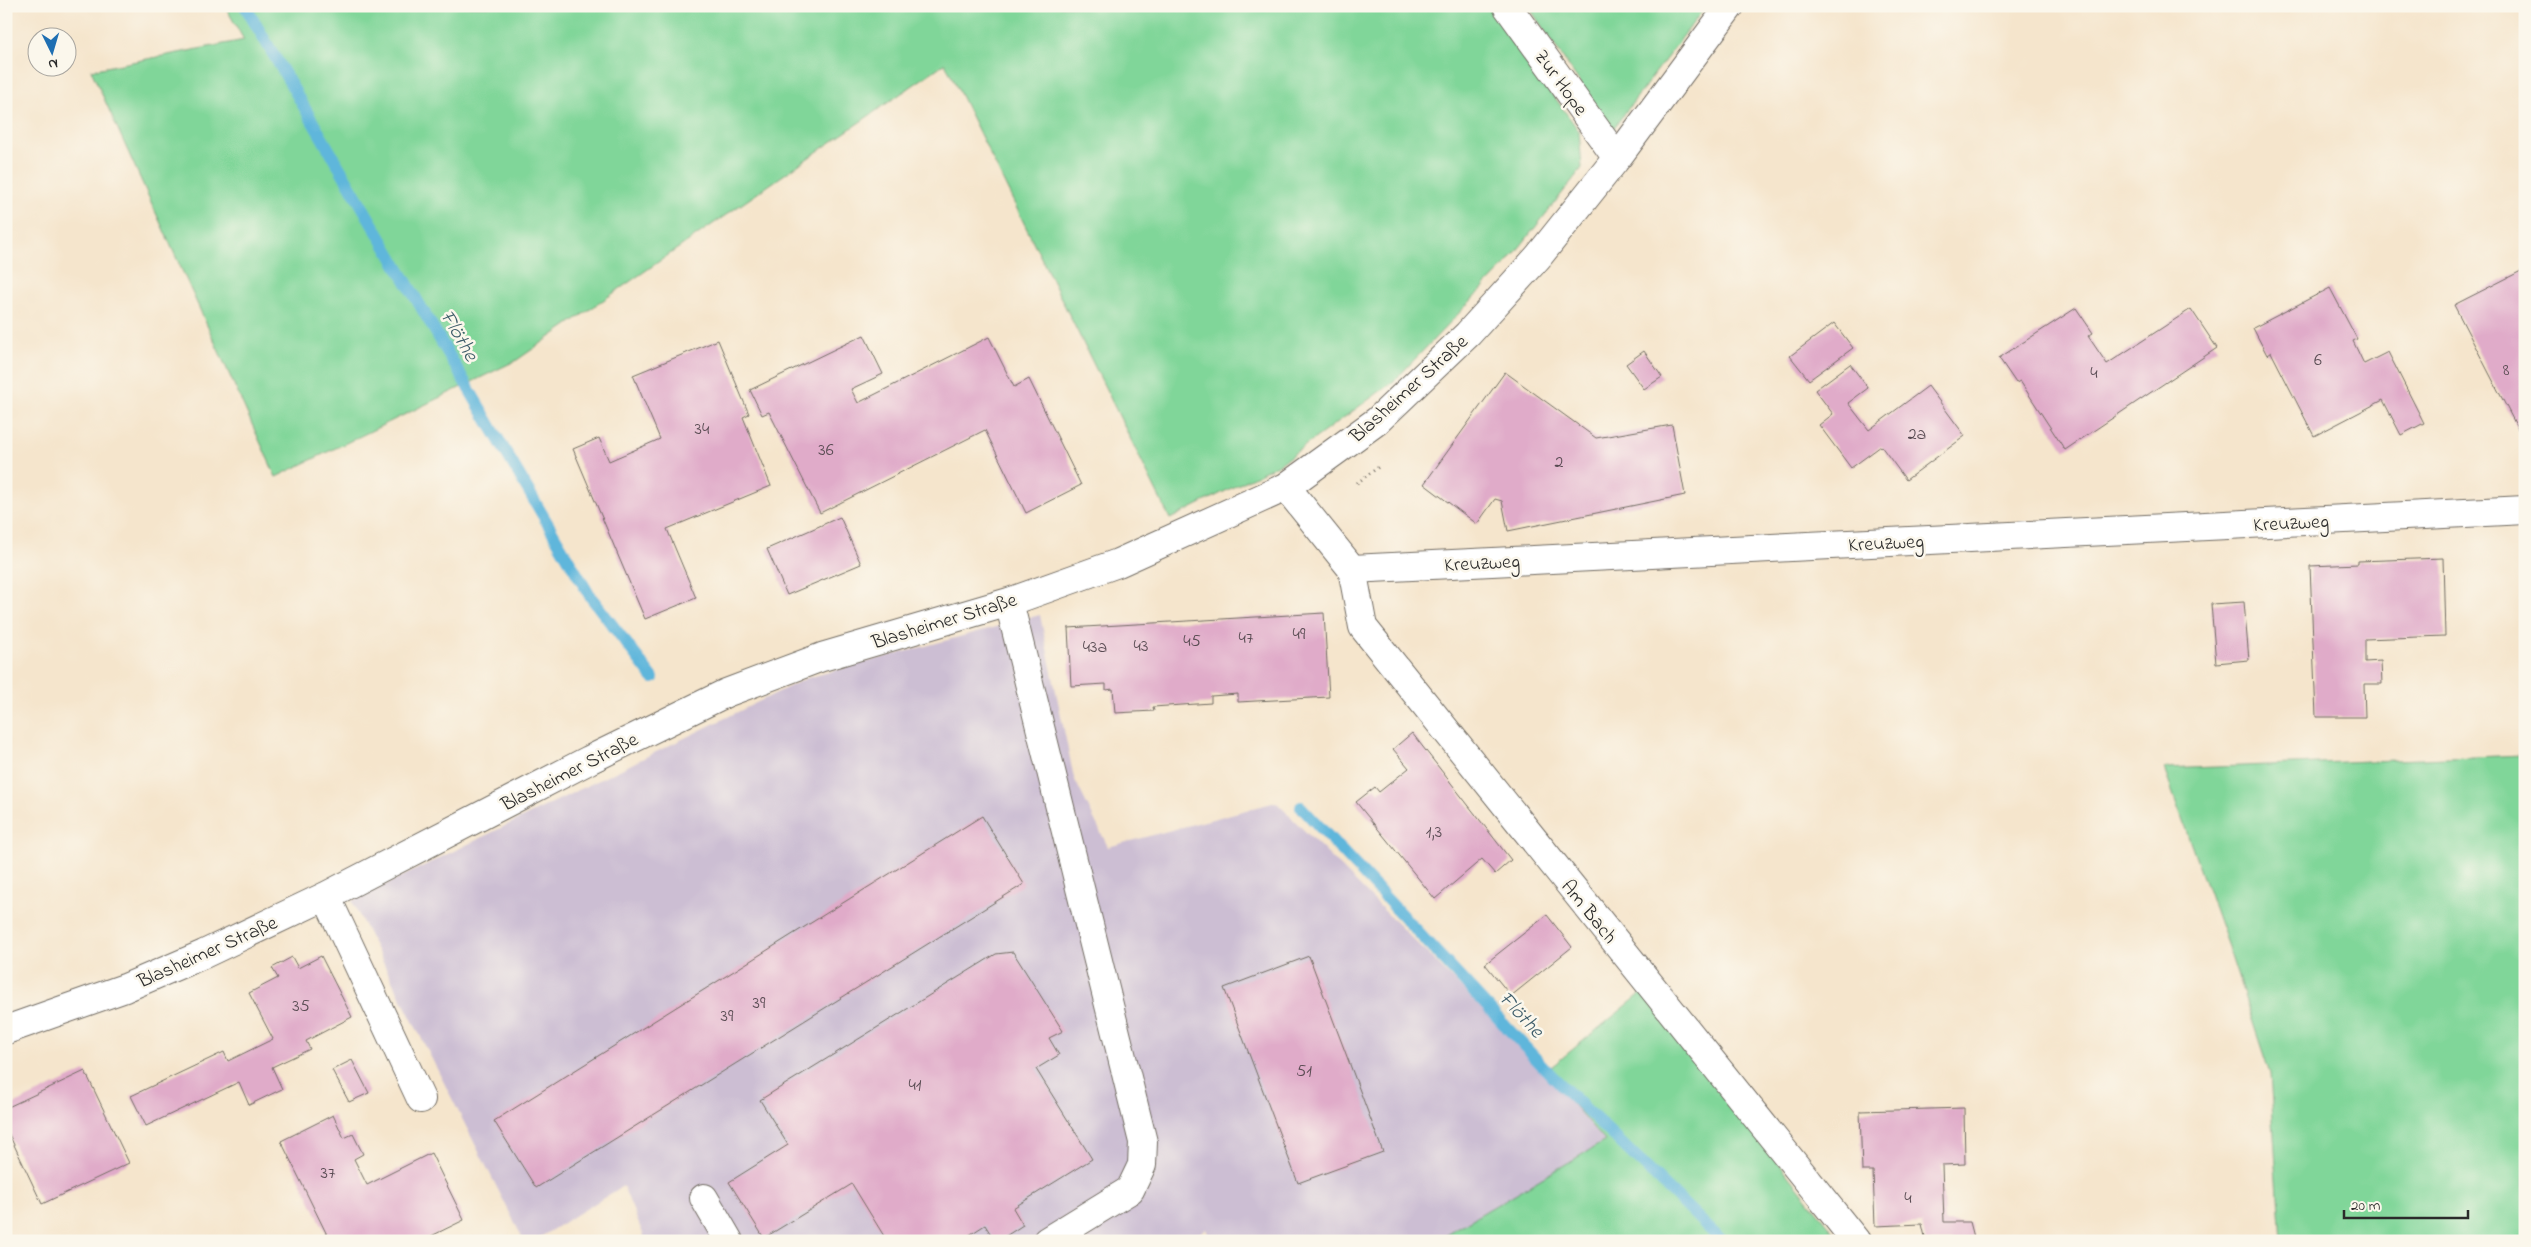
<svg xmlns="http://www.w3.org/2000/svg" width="2531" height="1247" viewBox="0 0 2531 1247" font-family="'Indie Flower',sans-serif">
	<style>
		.industrial { fill: #ccbed3 }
		.green { fill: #80d699; stroke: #568062 }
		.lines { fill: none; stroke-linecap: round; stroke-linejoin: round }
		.stream { stroke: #5eb6db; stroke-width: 12 }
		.building { fill: #e0abc9 }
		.minor-casing { stroke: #726c63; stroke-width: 30 }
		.path { stroke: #726c63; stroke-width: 3; stroke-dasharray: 1 4; stroke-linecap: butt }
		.minor { stroke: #fff; stroke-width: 28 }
		.labels { text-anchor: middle; stroke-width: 5; stroke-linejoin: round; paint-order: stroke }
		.number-label { font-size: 18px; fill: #584b52 }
		.street-label { font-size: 20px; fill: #2b2b2b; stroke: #fbf7ec }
		.water-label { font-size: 21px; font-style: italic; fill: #3d5c69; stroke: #fbf7ec }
	</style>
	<rect width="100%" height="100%" fill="#fbf7ec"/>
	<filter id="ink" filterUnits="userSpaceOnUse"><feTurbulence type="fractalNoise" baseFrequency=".02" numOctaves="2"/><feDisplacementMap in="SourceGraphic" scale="10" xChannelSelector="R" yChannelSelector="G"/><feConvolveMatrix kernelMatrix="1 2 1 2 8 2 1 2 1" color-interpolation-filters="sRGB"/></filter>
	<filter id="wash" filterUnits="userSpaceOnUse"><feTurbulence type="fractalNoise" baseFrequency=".0096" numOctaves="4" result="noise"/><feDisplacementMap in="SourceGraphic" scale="20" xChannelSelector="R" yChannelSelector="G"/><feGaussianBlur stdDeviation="1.12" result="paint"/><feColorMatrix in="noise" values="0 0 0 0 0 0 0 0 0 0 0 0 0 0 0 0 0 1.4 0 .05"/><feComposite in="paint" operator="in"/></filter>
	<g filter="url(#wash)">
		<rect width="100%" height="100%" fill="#f5e5cc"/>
		<path class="industrial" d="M1040 615 1074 778 1108 847 1276 802 1545 1072 1605 1141 1435 1241H1211L1206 1229 1187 1241H646L623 1186 534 1241H524L352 901 807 678Z"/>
		<path class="green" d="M225 6H1489L1579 131 1582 168 1508 262 1393 382 1281 463 1170 519 945 63 517 360 276 477 91 70 244 40Z
			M1528 6H1706L1612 130Z
			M2525 755V1241H2281L2270 1074 2228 947 2164 769Z
			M1643 992 1841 1241H1435L1605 1141 1545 1072Z"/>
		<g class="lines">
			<path class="stream" d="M245 6 590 596 653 678
				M1301 807 1554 1078 1722 1241"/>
		</g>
		<g id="blocks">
			<path class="building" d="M2525 269V433L2521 435 2454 305Z
				M2330 288 2357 339 2353 341 2364 364 2388 352 2424 423 2401 435 2383 400 2314 436 2271 352 2267 355 2253 328Z
				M2076 308 2093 333 2088 336 2107 364 2191 309 2217 348 2065 450 2020 381 2016 383 1999 358Z
				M1834 323 1853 348 1809 380 1790 356Z
				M864 335 883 374 851 389 858 403 989 337 1014 387 1029 379 1081 485 1026 513 985 430 820 513 769 412 762 415 750 390Z
				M718 340 749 414 743 417 771 486 667 529 696 598 645 619 573 449 599 438 609 461 660 439 633 375Z
				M1644 351 1662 377 1644 389 1626 364Z
				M1850 364 1868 388 1848 403 1869 430 1928 386 1965 436 1906 480 1881 446 1851 468 1819 425 1833 414 1815 390Z
				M1505 372 1596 438 1672 425 1685 495 1508 531 1502 501 1495 499 1477 524 1424 484Z
				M840 517 861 564 787 595 767 549Z
				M2443 558 2445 636 2365 639V662L2381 661 2382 684H2364L2365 717H2316L2310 566 2358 564V561Z
				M2244 602 2249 660 2216 663 2211 604Z
				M1324 613 1329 697 1238 702V694L1211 696V703L1153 707 1154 711 1115 713 1113 689 1106 690V684L1071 686 1068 628Z
				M1412 733 1511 860 1495 874 1482 859 1435 899 1356 802 1375 787 1379 792 1409 768 1393 749Z
				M982 816 1024 884 536 1188 494 1121Z
				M1547 915 1572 947 1511 996 1485 964Z
				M1013 952 1063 1031 1049 1038 1059 1055 1036 1069 1092 1159 1013 1208 1023 1225 998 1241H995L985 1225 960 1241H887L852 1184 764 1238 729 1182 788 1145 760 1100 996 954Z
				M321 956 352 1017 306 1041 310 1049 272 1067 282 1089 249 1105 239 1082 146 1126 131 1096 224 1052 228 1061 273 1039 249 993 278 978 272 968 292 957 298 968Z
				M1309 956 1383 1152 1298 1183 1224 988Z
				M352 1060 369 1093 349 1102 332 1070Z
				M85 1071 129 1163 42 1204 6 1128V1108Z
				M1964 1108 1965 1164 1942 1165 1944 1222H1970L1975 1241H1926L1922 1224 1875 1226 1873 1171H1862L1860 1111Z
				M333 1115 344 1138 353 1134 363 1154 354 1159 367 1185 431 1153 464 1220 421 1241H330L281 1141Z"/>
		</g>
	</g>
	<g filter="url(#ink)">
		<use href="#blocks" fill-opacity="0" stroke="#726c63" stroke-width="1"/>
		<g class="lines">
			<g class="minor-casing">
				<path id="minor" d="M1507 6 1617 158
					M1286 487 1352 569 2525 510
					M1352 569 1363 627 1856 1241
					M1009 602 1143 1142 1142 1165 1130 1190 1047 1241
					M326 896 421 1099
					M6 1030 125 988 204 954 326 896 589 760 726 693 822 657 1009 602 1118 563 1286 487 1377 421 1468 334 1538 257 1617 158 1730 6
					M704 1198 729 1241"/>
			</g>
			<path class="path" d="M1357 483 1380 466"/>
			<use href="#minor" class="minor"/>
		</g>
	</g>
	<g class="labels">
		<g class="number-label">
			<text x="2318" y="365">6</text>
			<text x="2506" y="375">8</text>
			<text x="2094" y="378">4</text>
			<text x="702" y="434">34</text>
			<text x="1917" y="439">2a</text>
			<text x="826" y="455">36</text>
			<text x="1559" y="467">2</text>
			<text x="1299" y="639">49</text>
			<text x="1246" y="643">47</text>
			<text x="1192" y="646">45</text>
			<text x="1141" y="651">43</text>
			<text x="1095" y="652">43a</text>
			<text x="1434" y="837">1,3</text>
			<text x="759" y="1008">39</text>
			<text x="301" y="1011">35</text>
			<text x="727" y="1021">39</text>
			<text x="1304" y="1076">51</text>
			<text x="915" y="1090">41</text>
			<text x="328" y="1178">37</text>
			<text x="1908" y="1203">4</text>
		</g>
		<g class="street-label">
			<text transform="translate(1562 82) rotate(54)" y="7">Zur Hope</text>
			<text transform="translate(1408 388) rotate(-42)" y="7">Blasheimer Straße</text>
			<text transform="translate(2291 522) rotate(-3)" y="7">Kreuzweg</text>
			<text transform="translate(1886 542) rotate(-3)" y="7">Kreuzweg</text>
			<text transform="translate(1482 562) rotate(-3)" y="7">Kreuzweg</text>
			<text transform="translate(944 620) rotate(-17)" y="7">Blasheimer Straße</text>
			<text transform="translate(569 771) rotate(-27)" y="7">Blasheimer Straße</text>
			<text transform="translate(1590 911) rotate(51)" y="7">Am Bach</text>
			<text transform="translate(207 951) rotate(-24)" y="7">Blasheimer Straße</text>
		</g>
		<g class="water-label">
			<text transform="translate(460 335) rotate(60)" y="7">Flöthe</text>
			<text transform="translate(1522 1014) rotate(47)" y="7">Flöthe</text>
		</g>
	</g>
	<rect width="2531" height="1247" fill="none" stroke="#fbf7ec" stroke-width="25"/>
	<g transform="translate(52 52) rotate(175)"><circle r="24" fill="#fbf7ec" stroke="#a8a59f"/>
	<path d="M0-4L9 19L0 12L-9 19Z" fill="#1f6fb2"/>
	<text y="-8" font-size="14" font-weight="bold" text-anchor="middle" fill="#2b2b2b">N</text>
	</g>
	<path d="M2344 1210v8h124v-8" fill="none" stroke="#2b2b2b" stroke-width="2.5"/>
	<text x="2351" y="1210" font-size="15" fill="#2b2b2b" stroke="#fbf7ec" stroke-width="4" paint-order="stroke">20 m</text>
</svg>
